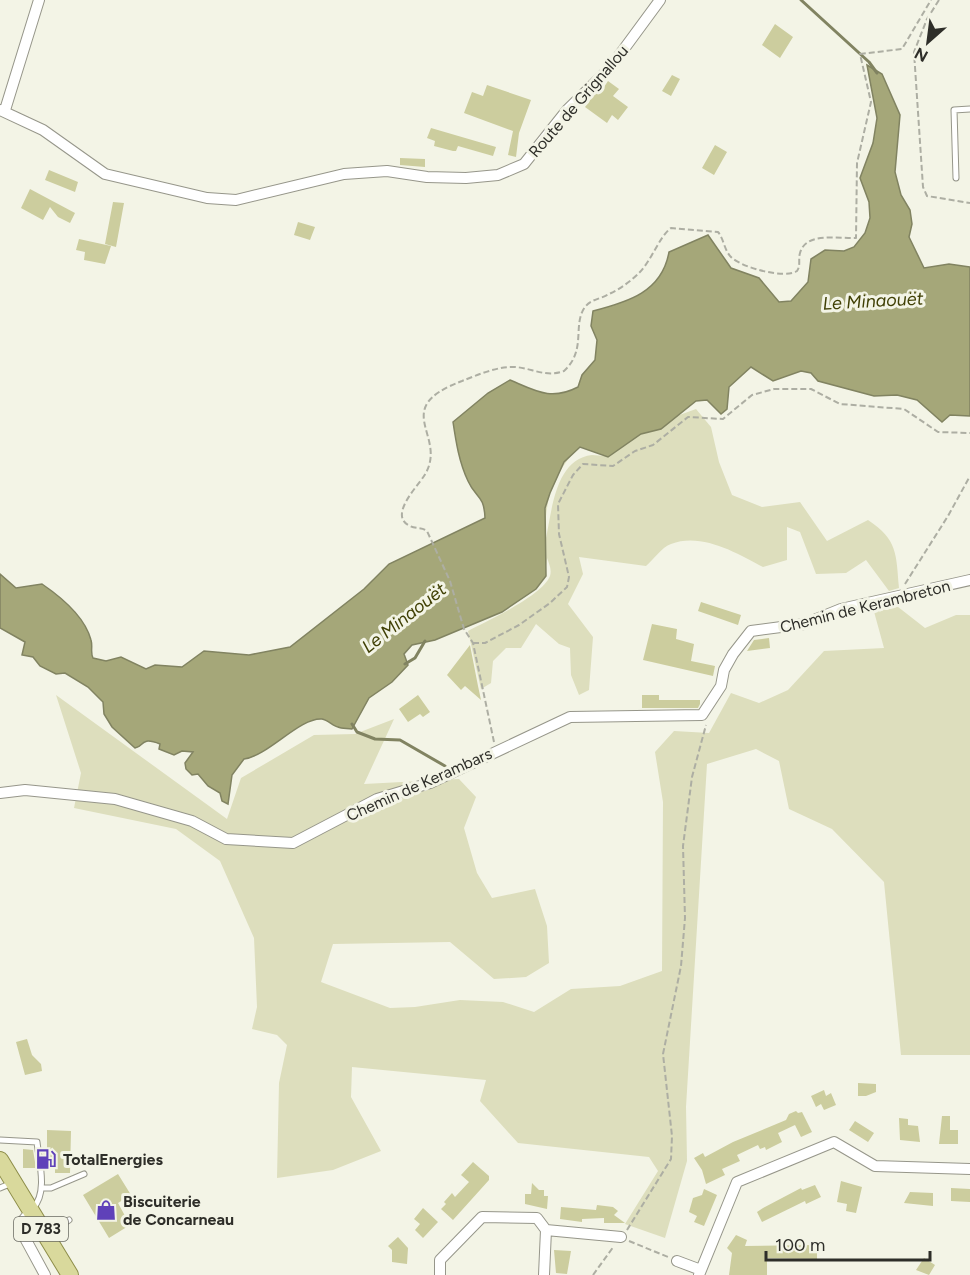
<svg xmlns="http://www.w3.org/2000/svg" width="970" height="1275" viewBox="0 0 970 1275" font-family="Figtree,sans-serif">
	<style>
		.green { fill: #dddebd; fill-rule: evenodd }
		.water { fill: #a5a779; stroke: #818361; stroke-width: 1.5 }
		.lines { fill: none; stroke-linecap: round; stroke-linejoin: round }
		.stream { stroke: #818361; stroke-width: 3 }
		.building { fill: #cccd9e }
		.lane-casing { stroke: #96968a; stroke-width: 7 }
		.street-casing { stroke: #96968a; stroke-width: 12 }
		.primary-casing { stroke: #8d8d49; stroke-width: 18 }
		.path { stroke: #adaea3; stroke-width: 2; stroke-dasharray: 6 3; stroke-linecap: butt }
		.lane { stroke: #fff; stroke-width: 5 }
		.street { stroke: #fff; stroke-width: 10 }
		.primary { stroke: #d9d99c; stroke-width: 16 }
		.labels { text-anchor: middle; stroke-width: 6; stroke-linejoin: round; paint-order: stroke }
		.shield { fill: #f3f4e6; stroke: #696962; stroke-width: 1.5 }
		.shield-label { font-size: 15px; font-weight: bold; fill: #2e2e29 }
		.street-label { font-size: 16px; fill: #2e2e29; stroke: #f3f4e6 }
		.poi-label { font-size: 16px; font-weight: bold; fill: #2e2e29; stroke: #f3f4e6; text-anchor: start }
		.water-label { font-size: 18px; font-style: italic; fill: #404005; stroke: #f3f4e6 }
	</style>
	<rect width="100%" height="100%" fill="#f3f4e6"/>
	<path class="green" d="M751 348 970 416 950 415 942 422 917 400 897 395 874 396 818 381 811 373 801 371 773 381 751 367 729 387 727 409 721 414 707 400 696 401 674 417 696 409 711 427 719 462 732 495 762 507 800 502 827 541 868 520C898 540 896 554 899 588L889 591 866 560 846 573 816 574 800 532 787 527V560L763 567C737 553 701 532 671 544 662 547 653 560 646 566L579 557 583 574 568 604 593 637 589 690 579 695 571 675 570 648 559 644 536 624 521 648H506L493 661 491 683 481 689 468 631C487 621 542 596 550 576 552 569 549 564 547 558 544 594 528 592 502 612L545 463ZM580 447 606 456C602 456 596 455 592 455 555 459 552 511 546 538 543 503 554 470 580 447Z
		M893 603 925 628 956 615H970V1055H901L884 882 832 829 789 809 779 761 756 749 707 764 686 1107 687 1161 665 1238 625 1224 658 1171 649 1157 518 1143 480 1101 486 1080 352 1067 351 1097 381 1151 333 1170 277 1178 279 1083 287 1045 277 1035 252 1029 257 1007 254 938 220 861 176 829 74 808 81 773 56 695 227 819 241 778 314 735 355 734 394 719 364 784 459 779 476 797 464 828 477 873 492 898 535 889 547 926 549 963 526 977 494 979 450 942 333 944 321 982 390 1008 415 1007 460 1000 503 1002 534 1012 571 989 620 986 662 971 663 802 655 752 674 731 709 733 731 693 759 703 788 690 824 651 884 648 873 608Z"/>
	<path class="water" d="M867 65 882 74 900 115 895 172 901 195 910 210 912 224 909 237 924 268 949 264 970 267V416L950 415 942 422 917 400 897 395 874 396 818 381 811 373 801 371 773 381 751 367 729 387 727 409 721 414 707 400 696 401 661 429 641 434 608 457 580 447 564 462 550 493 545 508 546 576 536 589 502 612 435 640 412 645 404 654 408 665 392 682 369 698 352 729C348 728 342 729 338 727 333 726 328 720 322 719 300 717 268 756 244 759L232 775 228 804 222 801 220 793 208 786 198 774 192 775 186 769 185 763 193 752 182 751 174 755 159 749 160 744C139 736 145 747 135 748L112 727 104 714 103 702 88 687 65 673 56 674 40 666 33 657 22 655 25 642 0 628V574L16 588 42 584C61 597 85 617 91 640 93 647 90 652 93 658L106 661 121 657 146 669 155 665 182 667 204 651 249 655 290 647 364 589 389 564 485 518C484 494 476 499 468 481 459 462 456 442 453 422L488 393 510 380C536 391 551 401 578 387L582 375 595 360 597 340 591 326 593 311C628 302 662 292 669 252L708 235 731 268 759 278 779 302 791 301 808 282 811 259 825 250 844 251 854 247 865 233 870 218 869 202 860 178 873 143 877 118Z"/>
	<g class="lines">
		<path class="stream" d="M801 0 869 62 877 73
			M405 664 415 658 425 641
			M352 724 357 732 375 739 400 740 445 766"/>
	</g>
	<path class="building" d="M775 24 793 37 780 58 762 45Z
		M672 75 680 79 671 96 662 91Z
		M608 81 619 89 613 96 628 107 618 120 612 115 607 123 585 107 597 91 600 93Z
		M487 85 531 100 519 133 516 157 508 155 513 131 464 113 472 92 483 96Z
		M431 128 496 147 493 156 458 146 456 151H453L434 146 435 141 427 138Z
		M715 145 727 152 714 175 702 168Z
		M400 158 425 159V167L400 165Z
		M49 170 78 182 75 192 45 180Z
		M30 189 75 213 70 223 58 217 50 207 43 220 21 208Z
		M113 202 124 203 116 247 105 244Z
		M298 222 315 227 310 240 294 235Z
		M79 239 111 246 105 264 84 260 85 252 76 250Z
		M701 602 741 615 738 625 698 611Z
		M652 624 677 629 676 639 694 644 691 661 715 666 713 676 643 660Z
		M769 638 770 648 747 651 754 640Z
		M470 645 478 686 481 700 465 686 461 690 447 675Z
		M418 695 430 712 423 717 420 714 408 722 399 709Z
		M642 695H659V700H700V704L698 708H642Z
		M27 1039 32 1055 41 1064 42 1071 25 1075 16 1042Z
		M858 1083 876 1084V1092L866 1096H858Z
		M824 1090 826 1096 831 1093 836 1105 824 1110 821 1104 816 1107 811 1096Z
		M796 1111 798 1113 802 1112 812 1132 801 1137 795 1125 778 1133 782 1142 766 1150 765 1147 760 1149 758 1145 737 1155 740 1161 722 1169 725 1175 706 1184 702 1170 694 1158 703 1153 705 1157 733 1142 786 1120 789 1114Z
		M942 1116H950V1130H958V1144H939Z
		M899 1118 908 1119V1125L918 1126 920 1142 900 1140Z
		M855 1121 874 1133 868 1142 849 1130Z
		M47 1130 71 1131 70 1173H55V1168H46L43 1150H47Z
		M23 1149 33 1150 36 1168H23Z
		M473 1162 489 1176V1180L453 1220 441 1209 446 1204 444 1202 452 1193 455 1197 469 1182 461 1175Z
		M118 1174 131 1195 118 1203 130 1225 109 1238 83 1195Z
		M841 1181 862 1187 856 1213 846 1211 847 1204 837 1202Z
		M532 1183 539 1190H544V1196H548L547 1209 525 1204V1194H531Z
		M815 1185 821 1197 806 1204 805 1201 762 1222 757 1212 763 1208 801 1188 802 1190Z
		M951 1188 970 1189V1202L951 1201Z
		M704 1189 717 1195 704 1226 694 1222 697 1216 689 1212 693 1198 702 1195Z
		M910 1192 933 1193V1206L904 1203Z
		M597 1205 613 1207 618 1211 614 1215 625 1223H604V1218L582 1219V1222L560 1219 561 1207 596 1210Z
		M423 1208 438 1222 423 1238 415 1230 420 1224 414 1219Z
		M736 1235 747 1240 745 1246 817 1245V1259L767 1258V1275H729L732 1253 727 1248Z
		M398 1237 408 1248 407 1264 392 1262V1250L388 1246Z
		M554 1250 571 1251 567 1274 556 1273Z
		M924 1258 935 1265 929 1275 916 1270Z"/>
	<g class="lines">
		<g class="lane-casing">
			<path id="lane" d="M956 178 954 110 970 109
				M0 1140 37 1142C39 1161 48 1193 33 1208
				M0 1188 12 1183
				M41 1188H51L84 1174
				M46 1234 69 1220"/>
		</g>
		<g class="street-casing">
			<path id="street" d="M0 110 43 130 105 174 207 198 236 200 344 174 387 171 427 177 466 178 498 175 524 164 567 110 610 68 660 0
				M5 110 39 0
				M0 793 25 790 115 799 192 821 226 839 293 843 377 799 430 783 570 717 702 715 721 686 724 670 733 654 751 631 804 624 841 609 970 580
				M31 1211 21 1223 26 1240 45 1275
				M546 1230 621 1237
				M677 1261 701 1270
				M440 1275V1260L482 1217 537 1218 546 1230 544 1275
				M699 1275 737 1182 834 1142 875 1166 970 1169"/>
		</g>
		<g class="primary-casing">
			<path id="primary" d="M0 1160 70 1275"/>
		</g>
		<path class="path" d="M939 0 927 19 914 52 923 187 927 196 970 203
			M905 584 948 516 970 476
			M473 643H485L519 625 550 603 567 587 569 577 559 534 558 504 573 475 583 464 613 466 635 451 653 445 688 417 723 419 752 395 774 389H811L840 404 904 409 938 432 970 433
			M494 742 473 643 464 629 450 581 427 531C422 527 416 529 410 526 388 516 417 487 424 476 450 436 387 409 462 381 477 375 498 366 515 367 532 368 546 378 564 371 587 350 572 325 585 307 591 299 601 299 609 294 620 289 631 281 639 273 652 260 659 237 671 228L718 232C724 239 724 250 731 257 742 268 785 279 797 271 801 265 798 260 800 253 806 231 840 239 856 238L857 163 871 102 860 54 902 49 931 0
			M627 1230 671 1159 672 1136 663 1054 681 966 685 918 683 846 692 777 706 725
			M629 1241 668 1257
			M593 1275 614 1246"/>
		<use href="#lane" class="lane"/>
		<use href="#street" class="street"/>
		<use href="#primary" class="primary"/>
	</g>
	<defs>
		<g id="fuel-bare" transform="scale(1.62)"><path d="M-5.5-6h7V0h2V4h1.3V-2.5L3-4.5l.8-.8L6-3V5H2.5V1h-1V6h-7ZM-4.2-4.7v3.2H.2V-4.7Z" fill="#5f41b9" stroke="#f3f4e6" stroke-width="2.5" paint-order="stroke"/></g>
		<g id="shop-bare" transform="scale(1.62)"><path d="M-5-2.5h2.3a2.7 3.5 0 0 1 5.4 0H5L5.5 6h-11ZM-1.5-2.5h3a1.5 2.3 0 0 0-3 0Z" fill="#5f41b9" stroke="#f3f4e6" stroke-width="2.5" paint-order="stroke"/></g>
	</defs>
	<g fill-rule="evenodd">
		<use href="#fuel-bare" x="46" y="1159"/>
		<use href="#shop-bare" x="106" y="1210"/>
	</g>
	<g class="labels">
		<rect class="shield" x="14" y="1217" width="54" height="24" rx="4.5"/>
		<g class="shield-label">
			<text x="41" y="1234">D 783</text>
		</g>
		<g class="street-label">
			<text transform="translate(578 101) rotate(-49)" y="6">Route de Grignallou</text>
			<text transform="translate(865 606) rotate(-14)" y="6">Chemin de Kerambreton</text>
			<text transform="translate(419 784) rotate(-24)" y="6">Chemin de Kerambars</text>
		</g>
		<g class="poi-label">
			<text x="63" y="1165">TotalEnergies</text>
			<text x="123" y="1207">Biscuiterie<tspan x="123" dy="18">de Concarneau</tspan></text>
		</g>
		<g class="water-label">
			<text transform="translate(873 301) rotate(-3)" y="6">Le Minaouët</text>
			<text transform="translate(404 618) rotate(-38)" y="6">Le Minaouët</text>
		</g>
	</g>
	<g transform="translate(928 42) rotate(208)" stroke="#f3f4e6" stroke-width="4.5" paint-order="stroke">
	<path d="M0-4.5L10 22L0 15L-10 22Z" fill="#2e2e29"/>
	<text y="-9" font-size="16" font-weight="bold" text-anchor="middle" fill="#2e2e29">N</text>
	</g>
	<path d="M766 1251v9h164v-9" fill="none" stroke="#2e2e29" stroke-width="3"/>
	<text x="775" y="1251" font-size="18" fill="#2e2e29" stroke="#f3f4e6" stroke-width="4.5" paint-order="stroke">100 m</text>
</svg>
